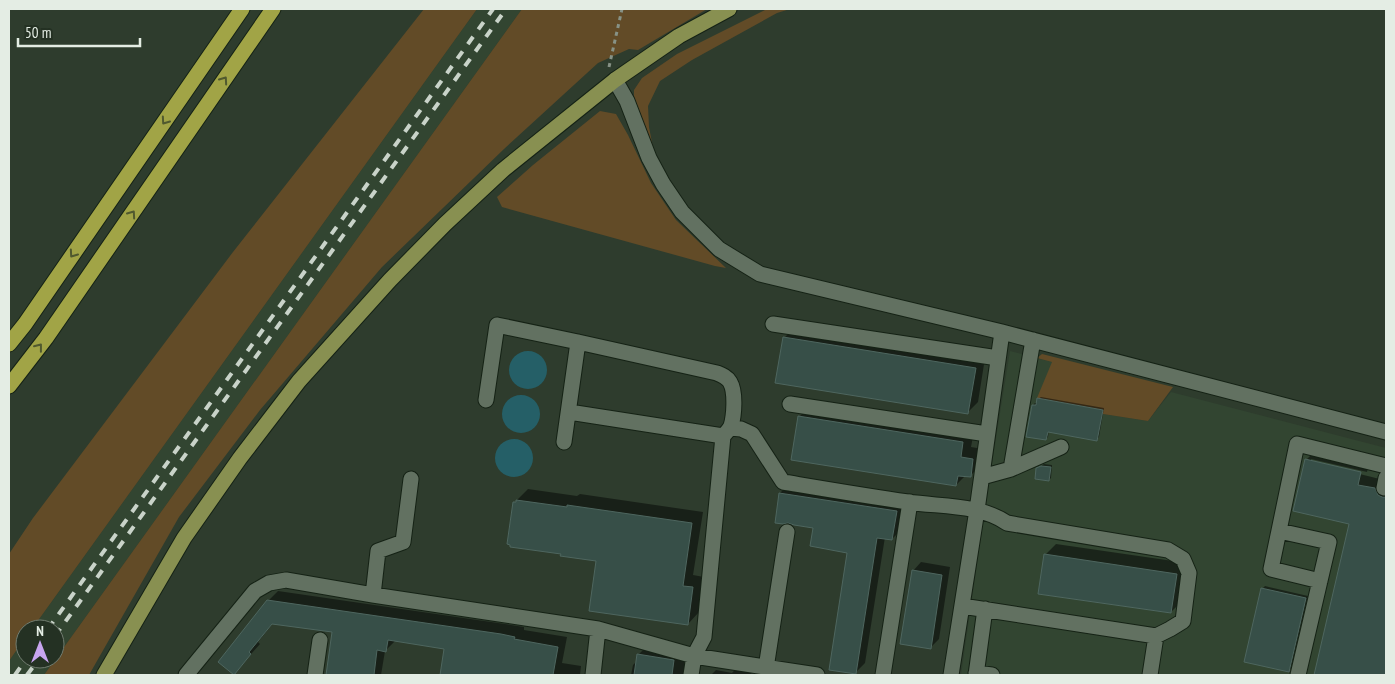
<svg xmlns="http://www.w3.org/2000/svg" width="1395" height="684" viewBox="0 0 1395 684" font-family="'PT Sans Narrow',sans-serif">
	<style>
		.built { fill: #324531 }
		.green { fill: #624b27 }
		.water { fill: #255f67 }
		.shadow { fill: #0007 }
		.building { fill: #374f48; stroke: #4e665f }
		.lines { fill: none; stroke-linecap: round; stroke-linejoin: round }
		.minor-casing { stroke: #152215; stroke-width: 17 }
		.major-casing { stroke: #152215; stroke-width: 17 }
		.highway-casing { stroke: #152215; stroke-width: 17 }
		.path { stroke: #879286; stroke-width: 3; stroke-dasharray: 4 4; stroke-linecap: butt }
		.minor { stroke: #627161; stroke-width: 15 }
		.major { stroke: #889051; stroke-width: 15 }
		.highway { stroke: #a1a446; stroke-width: 15 }
		.rail { stroke: #c9d3c9; stroke-width: 4; stroke-dasharray: 9 9; stroke-linecap: butt }
		.oneway { stroke: #50592f }
	</style>
	<rect width="100%" height="100%" fill="#2e3c2d"/>
	<path class="built" d="M477 9H522L44 675H9V661L25 638V659H55V629H32Z
		M1010 351 1052 362 1104 410 1103 414 1148 421 1171 392 1386 448V675H961L988 488Z"/>
	<path class="green" d="M424 9H477L32 629H25V638L9 661V554L33 518 233 252Z
		M522 9H707L638 50 629 49 598 63 504 149 382 267 260 410 179 517 89 675H44Z
		M767 9H790L777 13 692 60 660 81 648 106 649 127 654 153 634 106V90L642 78 677 54Z
		M600 111 616 114 628 135 651 183 676 220 726 268 715 266 502 207 497 197 533 165Z
		M1042 354 1173 387 1148 421 1103 414V410L1037 398 1052 362 1037 358Z"/>
	<path class="water" d="M509 370a19 19 0 1 1 38 0a19 19 0 1 1-38 0Z
		M502 414a19 19 0 1 1 38 0a19 19 0 1 1-38 0Z
		M495 458a19 19 0 1 1 38 0a19 19 0 1 1-38 0Z"/>
	<path class="shadow" d="M794 328 985 358 978 402 968 412 784 338Z
		M1041 397 1104 408 1099 437 1097 439 1049 431 1048 437 1046 439 1033 405 1035 403H1038V399Z
		M810 406 974 431 971 447 983 449 981 465 970 476 966 475 956 485 799 417Z
		M1315 451 1369 463 1367 472 1311 459V462L1384 480 1386 486V675H1316L1350 523 1306 460Z
		M1044 464 1052 465 1051 478 1049 480 1037 469Z
		M790 483 906 501 902 529 892 539 885 537 865 663 855 673 849 552 814 527 780 493Z
		M528 489 577 496 580 494 703 512 693 575 704 577 699 612 688 624 597 560 562 553 515 502Z
		M1056 544 1187 563 1182 601 1171 612 1045 555Z
		M921 562 950 567 939 639 930 648 913 571Z
		M1265 586 1308 596 1291 668 1289 671 1262 589Z
		M278 591 511 625 524 627V630L567 637 562 663 581 666 580 675H441L445 648 396 640 385 651 381 675H327L334 631 273 623 258 642 260 644 234 673 268 601Z
		M648 645 683 651 682 661H685L683 675H631L633 665 637 661 638 655Z
		M741 663 753 665 751 675H711L716 670 732 673Z"/>
	<path class="building" d="M783 337 976 368 968 414 775 383Z
		M1037 398 1103 410 1097 441 1048 432 1046 440 1026 437 1032 405H1036Z
		M798 416 963 442 961 457 973 459 971 477 958 476 956 486 791 460Z
		M1305 459 1361 472 1358 485 1375 488 1378 495 1382 497H1386V675H1314L1349 524 1293 511Z
		M1041 466 1051 467 1049 481 1035 479 1036 468Z
		M779 493 897 511 892 540 877 538 856 674 829 670 847 553 810 546 813 528 794 525 788 523 783 524 775 523Z
		M516 500 567 507V505L692 523 683 586 693 587 688 625 589 611 596 561 560 556 561 554 510 547V545L507 544 513 502H516Z
		M1044 554 1177 574 1171 613 1038 594Z
		M912 570 942 575 931 649 900 644Z
		M1261 588 1306 598 1289 672 1244 662Z
		M267 600 501 634 515 637 514 639 558 647 553 675H440L444 649 388 640 386 652 377 650 374 675H326L332 632 272 624 249 652 251 654 234 675 218 662Z
		M637 654 674 660 672 675H634Z"/>
	<g class="lines">
		<g class="minor-casing">
			<path id="minor" d="M615 80 627 101 649 158 663 184 682 212 719 249 760 274 1002 332 1386 432
				M773 324 998 358
				M486 400 497 325 578 342
				M790 404 987 434
				M569 412 723 436
				M730 428 741 429 752 434 783 482C825 489 866 496 908 502 941 507 979 504 1007 523L1168 550 1183 559 1189 573 1183 621 1170 629 1156 636 962 606
				M564 442 578 342 717 373C722 375 727 377 730 382 736 392 734 416 731 426 729 430 726 433 723 436L704 637 694 656 691 675
				M1011 469 1033 340
				M982 477 1011 469 1061 447
				M1384 488 1386 478
				M1279 531 1329 542 1298 675
				M1320 581 1271 569 1297 444 1386 466
				M373 595 378 551 403 542 411 479
				M766 668 787 532
				M976 673 992 675
				M186 675 255 591 269 583 286 580 373 595 598 629 694 656 817 675
				M315 675 320 640
				M593 675 598 629
				M883 675 910 502
				M951 675 977 510 1002 332
				M976 675 985 609
				M1150 675 1156 636"/>
		</g>
		<g class="major-casing">
			<path id="major" d="M104 675 184 538 240 458 299 381 390 280 445 224 503 170 615 80 679 36 729 9"/>
		</g>
		<g class="highway-casing">
			<path id="highway" d="M9 344 25 324 242 9
				M9 386 46 338 273 9"/>
		</g>
		<path class="path" d="M609 67 622 9"/>
		<use href="#minor" class="minor"/>
		<use href="#major" class="major"/>
		<use href="#highway" class="highway"/>
		<path class="rail" d="M48 629 493 9
			M55 636 506 9
			M15 675 26 659
			M27 675 39 659"/>
	</g>
	<defs><path id="oneway-chevron" d="M-2-3.5L2.5 0L-2 3.5" fill="none" stroke-width="1.6" stroke-linecap="round" stroke-linejoin="round" transform="scale(1.25)"/></defs>
	<g class="oneway">
		<use href="#oneway-chevron" transform="translate(224 80) rotate(-55)"/>
		<use href="#oneway-chevron" transform="translate(165 121) rotate(125)"/>
		<use href="#oneway-chevron" transform="translate(132 214) rotate(-55)"/>
		<use href="#oneway-chevron" transform="translate(73 254) rotate(125)"/>
		<use href="#oneway-chevron" transform="translate(39 347) rotate(-52)"/>
	</g>
	<rect width="1395" height="684" fill="none" stroke="#e4ede4" stroke-width="20"/>
	<g transform="translate(40 644)"><circle r="24" fill="#243123" stroke="#717c70"/>
	<path d="M0-4L9 19L0 12L-9 19Z" fill="#c8a5ef"/>
	<text y="-8" font-size="14" font-weight="bold" text-anchor="middle" fill="#e4ede4">N</text>
	</g>
	<path d="M18 38v8h122v-8" fill="none" stroke="#e4ede4" stroke-width="2.5"/>
	<text x="25" y="38" font-size="15" fill="#e4ede4" stroke="#243123" stroke-width="4" paint-order="stroke">50 m</text>
</svg>
